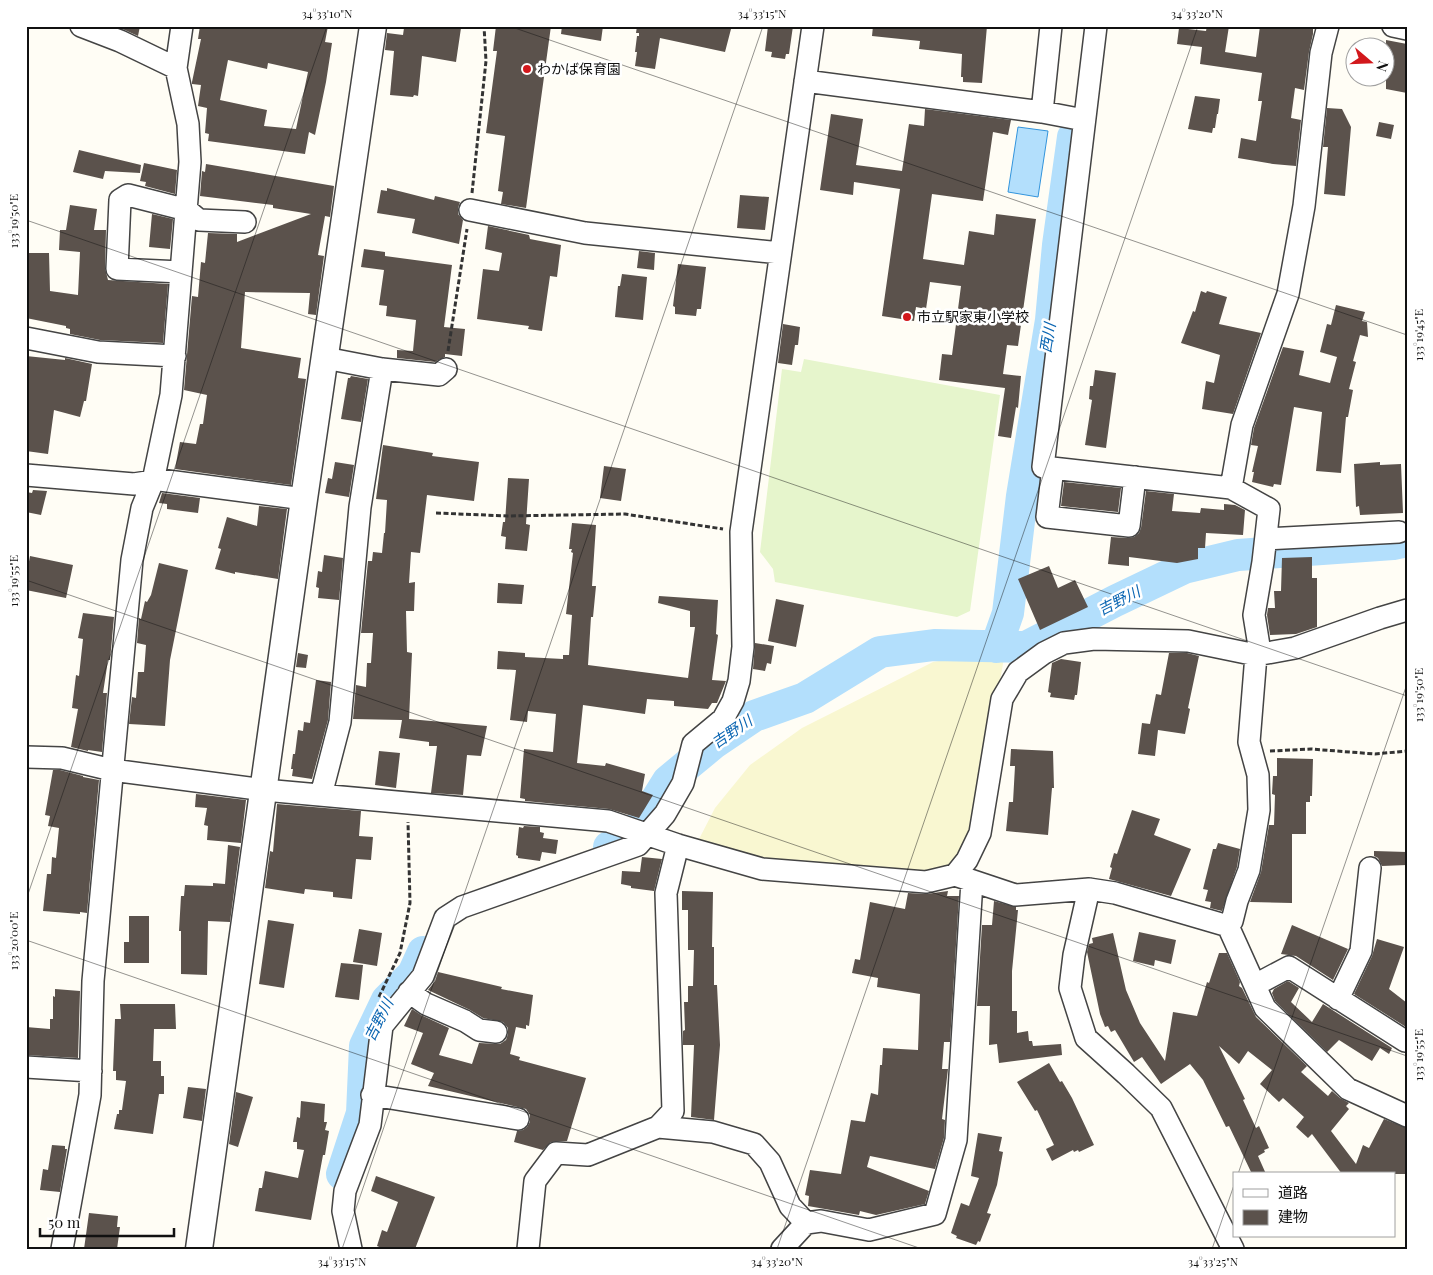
<svg xmlns="http://www.w3.org/2000/svg" width="1433" height="1275" viewBox="0 0 1433 1275" font-family="'Playfair Display','Noto Sans JP',serif">
	<style>
		.farmland { fill: #f9f7d1 }
		.pitch { fill: #e6f5cc }
		.water { fill: #b3dffc; stroke: #3294dc }
		.lines { fill: none; stroke-linecap: round; stroke-linejoin: round }
		.river { stroke: #b3dffc; stroke-width: 32 }
		.building { fill: #5b524c; fill-rule: evenodd }
		.minor-casing { stroke: #444; stroke-width: 24 }
		.tertiary-casing { stroke: #444; stroke-width: 29 }
		.path { stroke: #333; stroke-width: 3; stroke-dasharray: 5 2.5; stroke-linecap: butt }
		.minor { stroke: #fff; stroke-width: 21 }
		.tertiary { stroke: #fff; stroke-width: 26 }
		.ticks { fill: none; stroke: #111; stroke-width: 1; stroke-opacity: 0.45 }
		.poi-dot { fill: #d2181c; stroke: #fff; stroke-width: 2 }
		.labels { text-anchor: middle; stroke-width: 5; stroke-linejoin: round; paint-order: stroke }
		.poi-label { font-size: 14px; fill: #111; stroke: #fff; text-anchor: start }
		.water-label { font-size: 15px; font-style: italic; fill: #0a65b2; stroke: #fff }
		.neatline { fill: none; stroke: #111; stroke-width: 2 }
		.ticks-label { font-size: 12px; text-anchor: middle; fill: #111 }
	</style>
	<rect width="100%" height="100%" fill="#fffdf5"/>
	<path class="farmland" d="M968 656 1004 658 973 836 951 868 930 876 772 862 697 843 715 808 750 765 802 728 933 662Z"/>
	<path class="pitch" d="M804 359 1000 395 970 611 957 617 775 582 773 569 760 552 782 369 801 372Z"/>
	<path class="water" d="M1018 127 1048 131 1038 197 1008 192Z"/>
	<g class="lines">
		<path class="river" d="M996 647 1008 613 1022 496 1051 320 1058 245 1073 137
			M609 847 632 839 668 781 714 743 754 716 805 698 880 652 934 645 1026 647 1115 601 1184 568 1238 555 1393 544 1407 541
			M342 1174 362 1113 365 1046 387 1000 413 974 423 952"/>
	</g>
	<path class="building" d="M116 26H140L138 36Z
		M200 26H328L325 42 332 43 326 82 315 135 309 132 305 154 208 141 209 134 205 133 207 108 198 106 201 85 192 84V82L201 39H198ZM228 60 267 69 268 63 308 72 296 129 264 126 267 110 220 100Z
		M410 26H451L461 28 456 62 422 56 418 96 414 95 413 97 390 95 394 51 385 50 387 33 403 35 404 28 409 29Z
		M496 26H551L526 208 501 204 503 192 498 191 505 136 486 133 497 51H493Z
		M562 26H603L601 41 561 34Z
		M637 26H719L731 29 725 52 660 38 655 69 635 66 637 52H635L637 36H639V33H636Z
		M768 26H793L789 54H786L785 59 771 57 772 52 765 51Z
		M873 26H987L982 83 963 82V77H961L962 54 919 49 920 41 872 36Z
		M1207 26H1229L1225 52 1256 57 1260 26H1313V34L1309 52 1304 90 1295 88 1291 118 1301 120 1296 166 1273 164 1238 158 1241 138 1256 141 1262 101H1258L1262 73 1200 64 1202 47 1177 44 1179 28 1206 31Z
		M1386 40 1407 44V93L1386 89Z
		M1195 96 1220 99 1218 114H1217L1215 128H1213L1212 133 1188 129Z
		M1327 108 1342 109 1351 127 1345 196 1324 194 1328 147H1323Z
		M925 109 1011 120 1008 135 993 132 983 201 932 194 923 259 964 265 969 231 994 235 996 214 1036 219 1018 346 1007 345 1003 374 1021 376 1018 408 1016 407 1011 438 998 436 1005 388 939 380 942 354 952 355 961 286 930 282 926 309 916 307 914 321 882 316 900 189 854 182 853 195 820 190 831 114 863 119 856 165 902 171 909 124 924 126Z
		M1379 122 1394 125 1391 139 1376 136Z
		M79 150 141 165 140 173 105 171 103 179 73 172Z
		M144 163 177 170 175 194 145 186 146 182 140 181Z
		M206 164 334 186 330 217 325 216 318 255 324 256 316 315 308 314 310 293 245 292 241 348 301 358 298 378 306 379 291 485 175 469 180 442 196 444 200 424H203L207 395 184 390 192 296 198 297 201 262 205 263 208 233 237 234V242L311 214 273 208V205L200 196 202 171 205 172Z
		M387 188 434 200 435 196 460 202 458 208V214L463 220 459 244 412 233 415 219 377 213 381 190 387 191Z
		M740 195 769 197 765 230 737 228Z
		M70 205 97 209 94 230H106L105 268 108 280 168 284 163 343 100 340 70 334V329L66 328V326L26 318V253H49L50 291 78 295 80 252 59 250 60 230H66Z
		M152 214 173 219 170 249 149 247Z
		M488 226 529 235 530 239 561 245 557 277 550 276 542 331 528 329 529 326 477 319 483 269 499 271 502 253 485 249Z
		M364 249 385 252V256L452 265 444 327 465 329 462 356 445 354V357L435 362 397 358V350L413 351 416 320 386 316 387 306 379 305 384 270 361 267Z
		M639 251 655 253 654 270 637 268Z
		M678 264 706 267 701 309H697L696 316 675 314V307L673 306Z
		M622 274 647 277 643 320 615 317 618 286H620Z
		M1201 291 1206 293 1207 291 1227 297 1219 324 1261 333 1233 414 1202 409 1206 381 1214 383 1220 355 1181 343 1193 311 1195 312Z
		M1336 305 1365 312 1362 321 1367 322 1368 337 1360 335 1353 361 1356 362 1349 389 1353 390 1348 417H1346L1341 473 1316 471 1322 412 1294 407 1281 485 1274 484 1273 487 1252 482 1254 472H1252L1258 446 1251 445 1254 428 1283 347 1304 351 1299 375 1330 383 1337 357 1320 352 1327 324 1331 325Z
		M783 324 800 327 798 345H795L792 365 778 363Z
		M26 356 65 360V358L92 364 86 401H84L80 417 54 410 48 454 26 451Z
		M1095 370 1116 373 1106 448 1085 445 1092 400 1089 399 1090 386H1093Z
		M351 376 368 379 361 422 341 419 348 378H350Z
		M383 445 433 453 432 456 479 462 474 501 427 495 420 553 411 552 409 583 415 582 414 611H406L407 652 412 653 409 719 487 726 481 756 467 755 463 795 431 793 437 746H429V742L399 738 402 720 353 719 356 685 366 687 367 663H371L373 633H361L368 561H372L373 552 382 553 384 533H385L387 500 376 499Z
		M335 462 354 465 349 497 325 493 328 478 332 479Z
		M1380 462V465L1401 464 1403 513 1360 515 1359 506 1356 507 1354 464Z
		M604 466 626 469 621 501 600 498Z
		M508 478 529 479 526 524 530 525 527 551 505 549 506 537 501 536 503 522H505Z
		M1064 482 1121 488 1118 512 1061 506Z
		M33 490 47 491 41 515 26 512V492L32 493Z
		M1146 491 1174 494 1172 511 1200 513 1201 508 1224 510V504L1235 505 1245 510 1243 535 1206 533 1205 548H1198V559L1177 563 1129 557V566L1108 564 1111 537 1128 538 1134 537 1139 533 1141 528Z
		M162 493 200 498 198 513 167 509V504L159 503Z
		M259 506 287 509 278 579 235 572V574L215 569 221 549 218 548 227 517 257 526Z
		M572 523 596 525 592 586H596L593 617H591L588 665 688 678 695 627H690V611L658 603 659 596 718 600 716 634 718 635 712 680 726 681 717 703H712L708 709 674 706V701L647 699 645 714 583 705 577 763 605 766 606 763 645 774 642 791 653 795 639 818 609 809 525 801V799L520 798 524 749 553 752 556 714 528 711 527 722 510 720 516 670 497 669 498 651 525 653V657L563 659V655H569L572 615 566 614 573 553 571 552 572 549H569Z
		M324 555 343 558 339 600 318 598 319 588 316 587 318 571 322 572Z
		M30 556 73 565 66 598 26 590V578Z
		M1312 557V578H1317V627L1296 634 1270 635 1267 615 1268 608H1275L1274 591H1281L1282 558Z
		M159 563 188 570 170 660 165 726 129 724 132 697 136 698 138 672H144L146 645 137 643 139 618 141 619 145 601 147 602 151 595Z
		M1049 566 1058 588 1075 580 1088 607 1040 630 1018 579Z
		M498 583 524 585 522 604 497 603Z
		M776 599 804 605 796 647 768 641Z
		M83 613 114 617 110 660H108L103 693H107L102 752 88 750V751L71 747 78 709 72 708 76 675 79 676 83 639 78 638Z
		M755 643 774 646 771 664 767 663 765 671 753 669Z
		M298 653 308 655 306 668 296 667Z
		M1169 653H1187L1199 656 1188 708 1190 709 1185 734 1158 730 1155 756 1138 754 1142 723 1150 724 1156 694 1161 695Z
		M1061 659 1081 662 1077 695H1075L1074 700 1050 697 1051 693 1048 692 1052 663Z
		M316 680 331 682 328 720 312 779 292 776 293 769H291L293 754H295L298 730 303 731 304 722 310 723Z
		M1011 749 1053 751 1054 788H1052L1048 835 1006 831 1009 802H1013L1015 766H1010Z
		M379 751 400 753 396 788 375 785Z
		M1277 758 1313 759 1312 796H1310V802H1306V834H1292V903L1250 902 1261 872 1269 825H1274L1275 795 1272 794 1273 776H1277Z
		M53 770H60L83 776V777L99 780 87 913 80 912V914L43 911 47 874H51L52 857 56 858 59 828 48 826 50 816 45 815Z
		M196 794 246 800 241 843 207 840 208 826 204 825 207 808 195 807Z
		M277 804 361 811 359 836 373 837 371 860 356 859 352 899 333 897V892L305 889 304 894 265 888 270 851 273 852Z
		M1132 810 1160 819 1154 835 1191 849 1171 896 1109 879 1112 868 1110 867 1114 853 1117 854Z
		M524 826 540 827V832L544 833 543 838 558 840 556 854 542 852 540 861 518 858V856L516 855 519 827 523 828Z
		M1218 843 1240 849 1237 867 1222 911 1210 908 1211 902 1205 901 1208 890 1203 889 1213 849H1216Z
		M228 845 240 847 230 922 208 921 207 975 181 974V931H179L181 896H184L185 885 213 886V883L225 884Z
		M1374 851 1407 852V865L1382 866 1378 858 1374 856Z
		M642 857 662 859 654 891 631 888V886L621 884 622 871 640 872Z
		M682 891 713 892 712 947H714V985H717L720 1045 714 1120 691 1117 694 1045H683V1031L685 1030 684 1002H688V986H693L694 950H688V910H682Z
		M948 891 947 896H959L950 1042H944L942 1069H948L942 1119 945 1120 944 1138 935 1169 870 1156 867 1167 929 1191 925 1204 876 1215 860 1211 859 1215 808 1206 809 1196 805 1195 810 1170 841 1174 851 1120 865 1122 871 1093 878 1095 880 1065H882L883 1048 918 1050 920 994 877 987 878 978 852 973 855 959 860 960 870 902 905 909 908 893 926 894Z
		M994 901 1016 907V910H1018L1012 971V1011H1017V1033L1028 1031 1029 1041H1032L1033 1046 1061 1044 1062 1055 999 1063 997 1044 989 1045 990 1006H977L982 925H992Z
		M129 916H149V963H124V942H129Z
		M268 920 294 924 284 988 259 984Z
		M1292 925 1348 949 1333 980 1296 956 1281 954Z
		M359 929 382 933 377 966 353 962Z
		M1139 932 1176 940 1171 964 1155 960 1154 966 1133 961Z
		M1113 933 1126 990 1140 1023 1165 1061 1173 1012 1197 1016 1207 982 1209 983 1219 953H1227L1240 982 1239 986 1242 988 1256 1017 1307 1066 1301 1072 1328 1096 1332 1091 1340 1098 1349 1103 1346 1106 1349 1109 1331 1131 1356 1164 1363 1145 1369 1148 1384 1119 1407 1128V1174H1342L1312 1134 1308 1138 1296 1127 1304 1117 1283 1098 1279 1102 1260 1084 1272 1070 1248 1051 1239 1064 1219 1046 1245 1099 1243 1100 1256 1128 1259 1126 1269 1148 1264 1150 1265 1152 1258 1156 1266 1174H1252L1229 1126 1226 1127 1203 1080 1190 1064 1161 1084 1142 1057 1134 1062 1115 1030 1111 1032 1108 1026 1105 1027 1100 1014 1087 952 1089 944 1093 943 1092 938Z
		M1377 939 1404 947 1389 989 1407 1003 1406 1027 1354 994 1372 956Z
		M341 963 363 965 359 1000 335 997Z
		M438 972 502 987 501 989 533 995 529 1026 526 1025V1029L516 1027 510 1054 520 1057 519 1060 586 1078 567 1141 551 1142 543 1150 514 1142 517 1131 523 1130 527 1127 530 1122V1115L526 1109 428 1086 434 1073 411 1064 423 1033 404 1026 412 1009 421 1015 449 1028 439 1055 472 1064 479 1043 500 1044 506 1040 508 1034V1028L503 1022 483 1018 470 1010 428 990 435 981Z
		M1288 981 1299 988 1291 1002 1312 1022 1323 1004 1392 1048 1389 1054 1380 1048 1372 1061 1339 1040 1327 1052 1275 1001 1272 993 1274 989Z
		M55 989 80 991 78 1058 26 1055V1027L50 1029V1019H53V996L55 997Z
		M120 1004H175L176 1029H154L153 1061H161V1076H164V1094H159L153 1134 114 1129 117 1114H119V1110H122L126 1081 116 1080V1071H113L115 1019H121Z
		M1049 1063 1060 1082 1062 1081 1072 1098 1094 1145 1079 1152 1078 1150 1074 1152 1073 1150 1052 1161 1046 1149 1054 1145 1037 1110 1035 1111 1017 1082Z
		M188 1087 206 1089 202 1121 183 1118Z
		M236 1092 253 1097 238 1147 229 1144Z
		M301 1101 325 1104 324 1122H327L325 1130 329 1131 325 1155H323L311 1220 255 1211 259 1188H262L265 1171 298 1178 304 1150 297 1149V1142H293L297 1117 300 1118Z
		M978 1133 1002 1137 999 1151 1003 1152 997 1185 987 1213 991 1214 980 1242 978 1241 976 1245 956 1238 957 1236 951 1233 961 1203 969 1206 979 1178 971 1176Z
		M52 1145 65 1146V1149H67L60 1192 40 1190 43 1169 48 1170Z
		M376 1176 435 1197 415 1249H384L377 1246 382 1230 387 1232 398 1202 371 1191Z
		M89 1213 118 1216 117 1227H120L117 1249H84Z"/>
	<g class="lines">
		<g class="minor-casing">
			<path id="minor" d="M81 26 120 41 176 68
				M1096 26 1043 467 1231 488
				M1393 26 1407 29
				M805 81 1042 112 1084 120
				M1042 112 1051 26
				M470 210 585 233 780 253
				M181 272 117 269 120 200 128 195 187 210 199 220 245 222
				M26 338 98 352 175 356
				M325 358 382 369 439 375 446 369
				M1053 468 1047 517 1129 526 1135 477
				M26 475 134 484 160 480 304 499
				M1266 539 1399 532
				M26 757 62 758 112 770 264 790 608 821 678 845 762 869 926 882 955 875 967 860 980 833 1002 699 1018 672 1044 653 1064 643 1094 639 1188 641 1256 655 1295 648 1380 618 1407 610
				M321 795 340 722 360 507 382 369
				M955 875 1015 895 1089 889 1115 893 1228 926 1265 1008 1348 1089 1407 1116
				M1089 889 1074 955 1070 988 1086 1038 1126 1074 1161 1108 1233 1249
				M1228 926 1232 921 1237 901 1249 870 1259 810 1258 775 1249 742 1256 655 1259 646 1254 615 1263 562 1269 509 1231 488 1242 425 1288 294 1304 206 1321 53 1328 26
				M1255 985 1289 967 1405 1041
				M409 992 426 1004 465 1021 479 1030 496 1032
				M1338 999 1361 951 1370 868
				M26 1067 91 1071
				M372 1095 518 1119
				M658 1127 673 1111 666 893 678 845
				M62 1249 90 1095 93 981 132 560 142 508 153 481 171 395 190 162 188 124 176 68 182 26
				M351 1249 343 1211 345 1191 370 1125 382 1026 423 976 445 918 462 907 638 845 665 814 683 783 693 744 723 719 733 701 739 681 743 647 741 532 813 26
				M528 1249 535 1181 556 1153 588 1155 658 1127 713 1132 754 1144 770 1162 790 1206 806 1223
				M782 1249 806 1223 821 1221 869 1230 935 1214 956 1140 972 881"/>
		</g>
		<g class="tertiary-casing">
			<path id="tertiary" d="M199 1249 304 499 373 26"/>
		</g>
		<path class="path" d="M472 193 486 61 484 26
			M448 351 467 229
			M436 513 508 516 625 514 723 529
			M1270 751 1311 749 1375 754 1407 751
			M379 997 400 953 410 903 408 822"/>
		<use href="#minor" class="minor"/>
		<use href="#tertiary" class="tertiary"/>
	</g>
	<path class="ticks" d="M509 26 1407 335M26 220 1407 696M26 580 1407 1056M26 900 327 26M26 940 922 1249M1238 1174 1407 684M342 1249 763 26M777 1249 1198 26M1212 1249 1234 1185"/>
	<g class="poi-dot">
		<circle cx="527" cy="69" r="5"/>
		<circle cx="907" cy="317" r="5"/>
	</g>
	<g class="labels">
		<g class="poi-label">
			<text x="537" y="74">わかば保育園</text>
			<text x="917" y="322">市立駅家東小学校</text>
		</g>
		<g class="water-label">
			<text transform="translate(1048 338) rotate(-81)" y="5">西川</text>
			<text transform="translate(1119 601) rotate(-27)" y="5">吉野川</text>
			<text transform="translate(732 732) rotate(-34)" y="5">吉野川</text>
			<text transform="translate(379 1020) rotate(-63)" y="5">吉野川</text>
		</g>
	</g>
	<rect width="1433" height="1275" fill="none" stroke="#ffffff" stroke-width="55"/>
	<rect x="1233" y="1172" width="162" height="65" fill="#ffffff" stroke="#a0a0a0"/>
	<rect x="1243" y="1189" width="25" height="8" fill="#ffffff" stroke="#a0a0a0"/>
	<text x="1278" y="1198" font-size="15" fill="#111111">道路</text>
	<rect x="1243" y="1210" width="25" height="15" fill="#5b524c" stroke="#a0a0a0"/>
	<text x="1278" y="1222" font-size="15" fill="#111111">建物</text>
	<g transform="translate(1370 62) rotate(109)"><circle r="24" fill="#ffffff" stroke="#a0a0a0"/>
	<path d="M0-4L9 19L0 12L-9 19Z" fill="#d2181c"/>
	<text y="-8" font-size="14" font-weight="bold" text-anchor="middle" fill="#111111">N</text>
	</g>
	<path d="M40 1228v8h134v-8" fill="none" stroke="#111111" stroke-width="2.5"/>
	<text x="48" y="1228" font-size="15" fill="#111111" stroke="#ffffff" stroke-width="4" paint-order="stroke">50 m</text>
	<rect x="28" y="28" width="1378" height="1220" class="neatline"/>
	<g class="ticks-label">
		<text x="327" y="18">34°33'10"N</text>
		<text x="762" y="18">34°33'15"N</text>
		<text x="1197" y="18">34°33'20"N</text>
		<text transform="translate(14 221) rotate(-90)" y="4">133°19'50"E</text>
		<text transform="translate(1419 335) rotate(-90)" y="4">133°19'45"E</text>
		<text transform="translate(14 581) rotate(-90)" y="4">133°19'55"E</text>
		<text transform="translate(1419 695) rotate(-90)" y="4">133°19'50"E</text>
		<text transform="translate(14 941) rotate(-90)" y="4">133°20'00"E</text>
		<text transform="translate(1419 1055) rotate(-90)" y="4">133°19'55"E</text>
		<text x="342" y="1266">34°33'15"N</text>
		<text x="777" y="1266">34°33'20"N</text>
		<text x="1213" y="1266">34°33'25"N</text>
	</g>
</svg>
